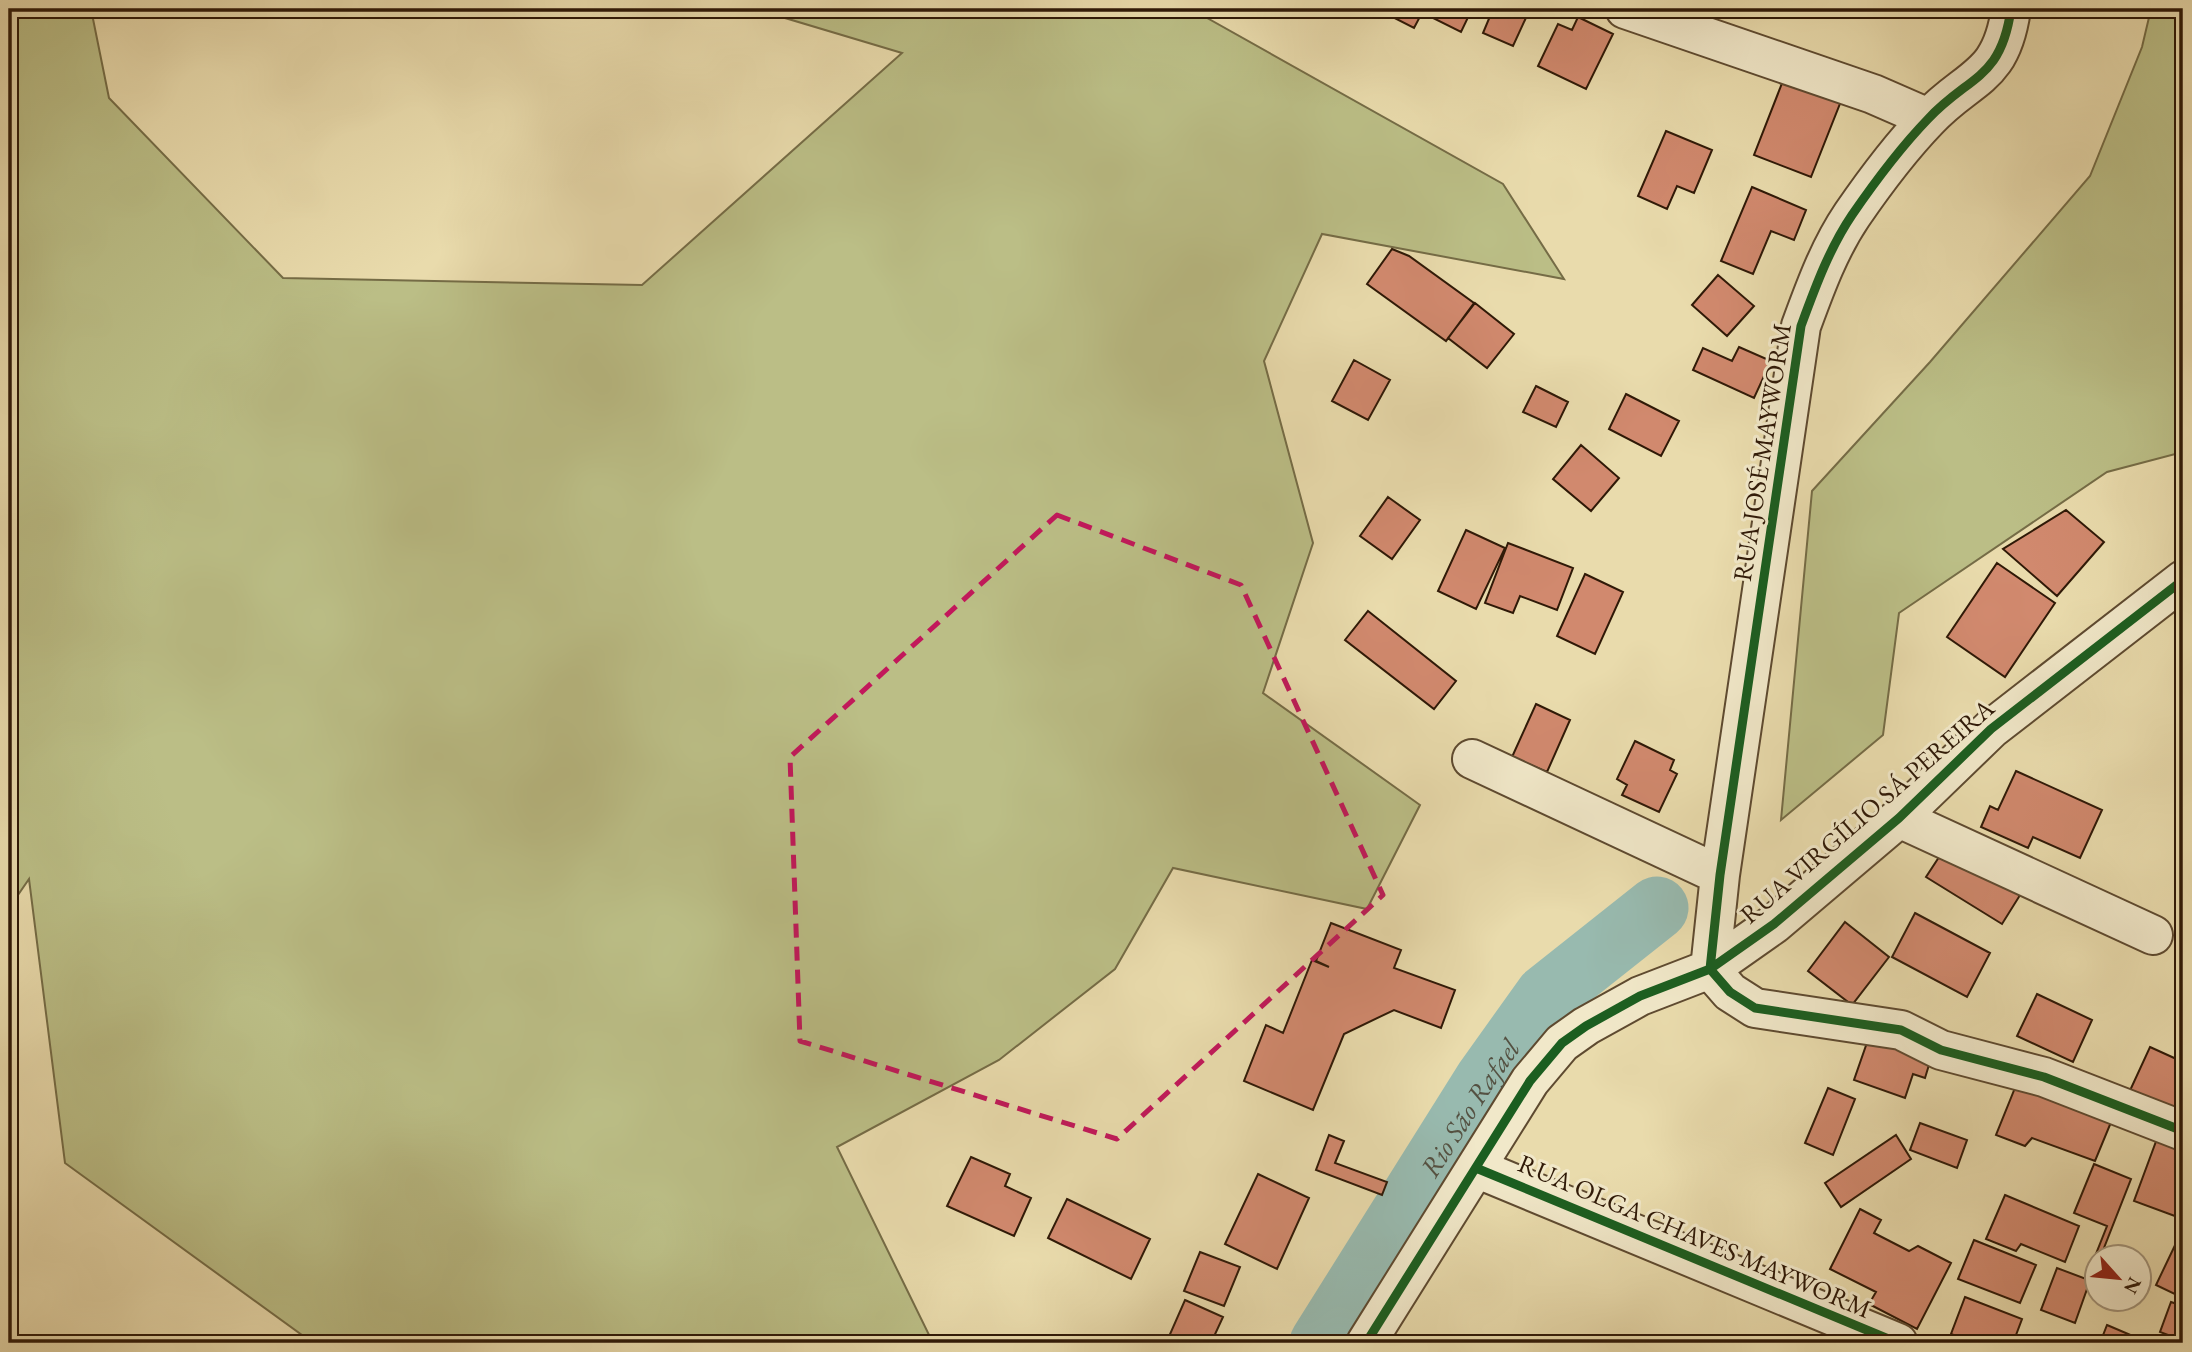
<svg xmlns="http://www.w3.org/2000/svg" width="2192" height="1352" viewBox="0 0 2192 1352" font-family="'EB Garamond',serif">
	<style>
		.green { fill: #bbbe86; stroke: #756c46; stroke-width: 2 }
		.lines { fill: none; stroke-linecap: round; stroke-linejoin: round }
		.river { stroke: #98baaf; stroke-width: 63 }
		.building { fill: #d1896e; stroke: #2f1907; stroke-width: 2 }
		.minor-casing { stroke: #5e4a30; stroke-width: 42 }
		.minor { stroke: #f1e8c9; stroke-width: 38 }
		.cycleway-casing { stroke: #f1e8c9; stroke-width: 13 }
		.cycleway { stroke: #1b5e20; stroke-width: 9 }
		.marked { fill: none; stroke: #c2185b; stroke-width: 5; stroke-dasharray: 14 9; stroke-linejoin: round }
		.labels { text-anchor: middle; stroke-width: 6; stroke-linejoin: round; paint-order: stroke }
		.street-label { font-size: 26px; fill: #2f1907; stroke: #f1e8c9 }
		.water-label { font-size: 28px; font-style: italic; fill: #545142; stroke: #f1e8c9 }
	</style>
	<rect width="100%" height="100%" fill="#e9dbac"/>
	<filter id="stains"><feTurbulence type="fractalNoise" baseFrequency=".00286" numOctaves="4"/><feColorMatrix values="0 0 0 0 .2 0 0 0 0 .09 0 0 0 0 .02 0 0 0 .5 -.17"/></filter>
	<radialGradient id="worn" r=".72"><stop offset=".6" stop-color="#630" stop-opacity="0"/><stop offset="1" stop-color="#630" stop-opacity=".3"/></radialGradient>
	<path class="green" d="M9 9H91L109 98 283 278 642 285 902 53 755 9H1191L1503 184 1564 279 1322 234 1264 361 1313 543 1263 693 1420 805 1367 909 1173 868 1115 969 999 1060 837 1147 933 1343H305L306 1338 65 1163 29 879 9 908Z
		M2151 9H2183V452L2107 472 1899 613 1883 735 1781 820 1812 491 1930 362 2090 176 2142 47Z"/>
	<g class="lines">
		<path class="river" id="s1" d="M1321 1343 1486 1080 1546 996 1657 908"/>
	</g>
	<path class="building" d="M1377 9H1424L1414 28Z
		M1427 9H1472L1461 32 1425 14Z
		M1493 9H1530L1513 46 1483 33Z
		M1578 17 1613 34 1586 89 1538 66 1558 24 1572 30Z
		M1786 73 1843 96 1811 177 1754 155Z
		M1666 131 1712 150 1694 193 1677 186 1667 209 1638 196Z
		M1752 187 1806 210 1794 240 1771 231 1753 274 1721 261Z
		M1392 249 1409 256 1474 303 1446 341 1367 284Z
		M1718 275 1754 306 1727 336 1692 305Z
		M1475 303 1514 334 1487 368 1448 338Z
		M1739 347 1771 361 1754 398 1693 370 1703 348 1732 361Z
		M1354 360 1390 380 1368 420 1332 401Z
		M1536 386 1568 402 1556 427 1523 412Z
		M1626 394 1679 421 1661 456 1609 429Z
		M1581 445 1619 478 1591 511 1553 479Z
		M1388 497 1420 520 1392 559 1360 536Z
		M2066 510 2104 542 2057 596 2003 549Z
		M1466 530 1505 548 1476 609 1438 591Z
		M1508 543 1573 568 1557 610 1520 596 1513 613 1485 603Z
		M1997 563 2055 603 2005 677 1947 637Z
		M1585 574 1623 592 1595 654 1557 636Z
		M1368 611 1456 681 1434 709 1345 640Z
		M1536 704 1570 720 1547 772 1512 757Z
		M1635 741 1674 760 1670 770 1677 774 1659 812 1622 795 1627 785 1617 779Z
		M2016 771 2102 810 2080 858 2033 837 2028 848 1981 827 1990 806 1998 810Z
		M1943 851 2022 892 2002 924 1926 877Z
		M1915 913 1990 953 1967 997 1892 957Z
		M1845 922 1889 957 1852 1005 1808 971Z
		M1331 923 1401 950 1394 968 1455 990 1441 1028 1394 1010 1344 1034 1313 1110 1244 1081 1266 1025 1283 1033 1312 960 1329 967 1316 961Z
		M2037 994 2092 1020 2073 1062 2017 1036Z
		M1870 1034 1932 1055 1925 1078 1913 1074 1905 1098 1854 1080Z
		M2150 1047 2183 1062V1122L2127 1097Z
		M2019 1078 2114 1115 2095 1161 2032 1138 2025 1146 1996 1135Z
		M1828 1088 1855 1099 1833 1155 1805 1143Z
		M1920 1123 1967 1140 1957 1168 1910 1150Z
		M1329 1135 1344 1141 1335 1163 1387 1182 1382 1195 1316 1170Z
		M1896 1135 1911 1159 1841 1207 1825 1183Z
		M2158 1136 2183 1146V1219L2134 1201Z
		M971 1157 1010 1174 1005 1186 1031 1198 1014 1236 947 1206Z
		M2094 1164 2131 1179 2100 1258H2098L2075 1323 2041 1310 2057 1268 2086 1279 2107 1226 2074 1213Z
		M1258 1174 1309 1198 1277 1269 1225 1244Z
		M2005 1195 2079 1226 2065 1262 2021 1244 2016 1251 1986 1239Z
		M1067 1199 1150 1239 1131 1279 1048 1238Z
		M1860 1209 1881 1220 1874 1233 1909 1251 1918 1246 1951 1263 1917 1329 1869 1304 1876 1292 1830 1269Z
		M2178 1239 2183 1242V1298L2156 1285Z
		M1974 1240 2036 1265 2020 1303 1958 1279Z
		M1200 1252 1240 1267 1224 1306 1184 1291Z
		M1965 1297 2022 1319 2013 1343H1974L1951 1334Z
		M1185 1300 1223 1317 1211 1343 1167 1341Z
		M2171 1302 2183 1306V1343H2168L2171 1336 2160 1332Z
		M2107 1325 2140 1339 2138 1343H2100Z"/>
	<g class="lines">
		<g class="minor-casing">
			<path id="minor" d="M1625 9 1873 94 1928 118
				M1472 759 1720 875
				M1899 818 2153 935
				M1710 969 1720 875 1801 326C1815 288 1829 249 1852 215 1874 183 1901 147 1928 119 1969 75 2001 80 2011 9
				M1710 969 1730 992 1755 1008 1901 1030 1941 1050 2044 1077 2183 1131
				M1476 1168 1898 1343
				M1366 1343 1530 1081 1562 1043 1586 1026 1640 996 1710 969 1774 924 1899 818 1991 729 2183 580"/>
		</g>
		<use href="#minor" class="minor"/>
		<g class="cycleway-casing">
			<path id="cycleway" d="M1710 969 1720 875 1801 326C1815 288 1829 249 1852 215 1874 183 1901 147 1928 119 1969 75 2001 80 2011 9
				M1710 969 1730 992 1755 1008 1901 1030 1941 1050 2044 1077 2183 1131
				M1476 1168 1898 1343
				M1366 1343 1530 1081 1562 1043 1586 1026 1640 996 1710 969 1774 924 1899 818 1991 729 2183 580"/>
		</g>
		<use href="#cycleway" class="cycleway"/>
	</g>
	<path class="marked" d="M1057 515 1241 585 1383 895 1117 1139 800 1041 790 757Z"/>
	<g class="labels">
		<g class="street-label">
			<text transform="translate(1762 452) rotate(-81)" y="9">RUA JOSÉ MAYWORM</text>
			<text transform="translate(1867 811) rotate(-41)" y="9">RUA VIRGÍLIO SÁ PEREIRA</text>
			<text transform="translate(1695 1236) rotate(23)" y="9">RUA OLGA CHAVES MAYWORM</text>
		</g>
		<g class="water-label">
			<text dy="10" stroke="none"><textPath href="#s1" startOffset="278">Rio São Rafael</textPath></text>
		</g>
	</g>
	<rect width="2192" height="1352" fill="none" stroke="#e9dbac" stroke-width="35"/>
	<rect x="10" y="10" width="2171" height="1331" fill="none" stroke="#2f1907" stroke-width="3.5"/>
	<rect x="18" y="18" width="2157" height="1317" fill="none" stroke="#2f1907" stroke-width="2"/>
	<g transform="translate(2118 1278) rotate(117)"><circle r="33" fill="#f1e8c9" stroke="#a3957b" stroke-width="2"/>
	<path d="M0-5L12 26L0 18L-12 26Z" fill="#8f2418"/>
	<text y="-10" font-size="19" font-weight="bold" text-anchor="middle" fill="#2f1907">N</text>
	</g>
	<rect width="100%" height="100%" filter="url(#stains)"/>
	<rect width="100%" height="100%" fill="url(#worn)"/>
</svg>
